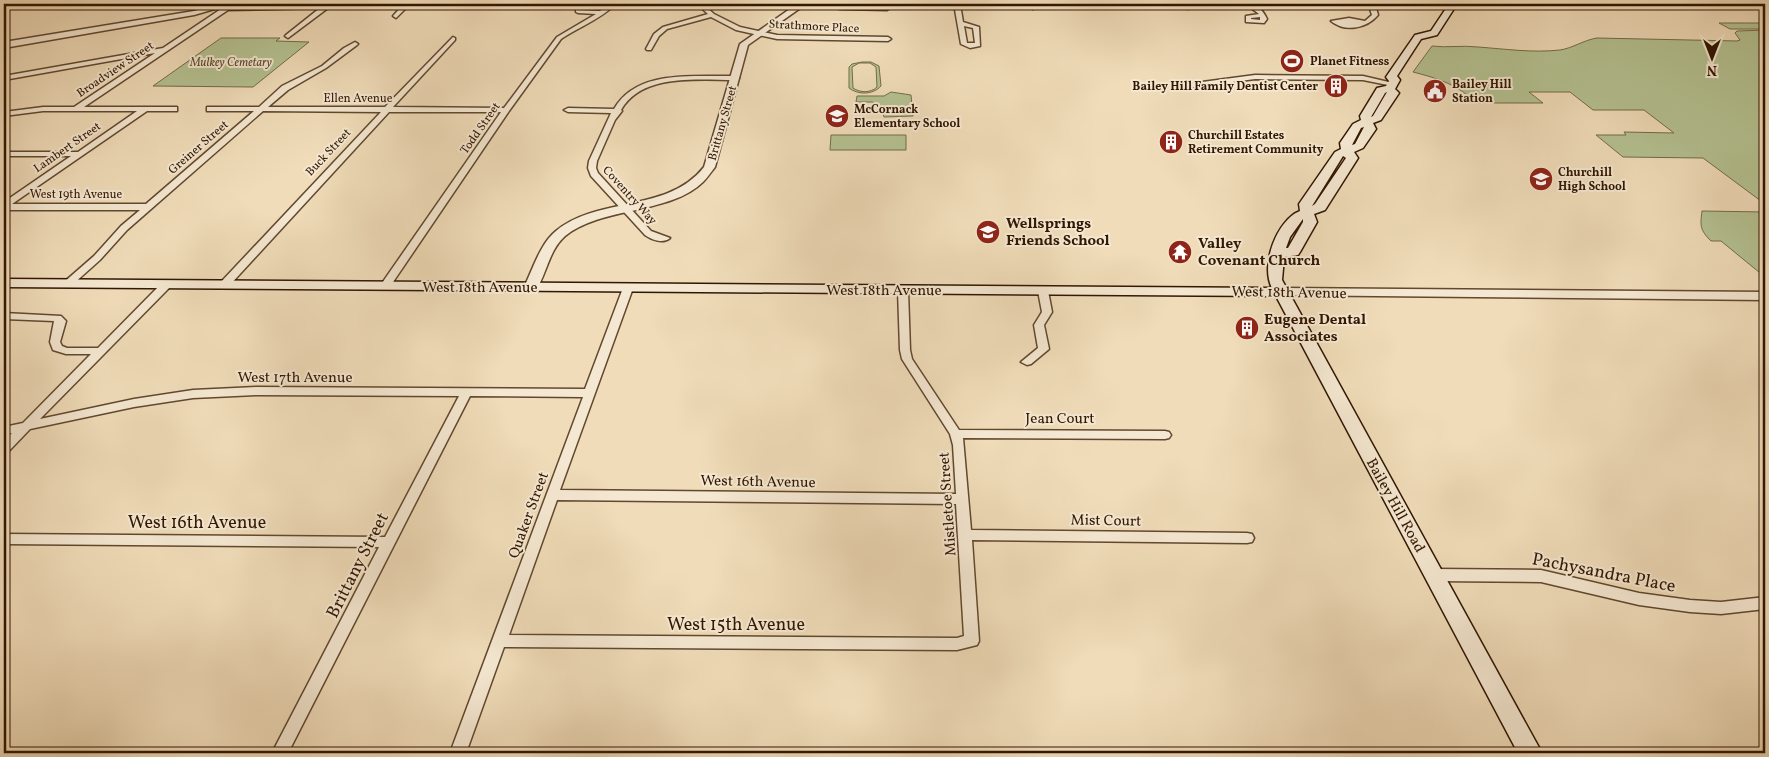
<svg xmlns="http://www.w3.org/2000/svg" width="1769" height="757" viewBox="0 0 1769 757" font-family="Vollkorn,serif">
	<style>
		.green { fill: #b5c292; stroke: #736c49; fill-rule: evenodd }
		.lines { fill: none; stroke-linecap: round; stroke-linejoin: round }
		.minor-casing { stroke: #61482e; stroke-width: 3 }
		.tertiary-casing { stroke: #61482e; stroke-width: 3 }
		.secondary-casing { stroke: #311600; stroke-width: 3 }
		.minor { fill: #f5e8d2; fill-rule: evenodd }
		.tertiary { fill: #f5e8d2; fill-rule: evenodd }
		.secondary { fill: #f5e8d2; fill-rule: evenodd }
		.labels { text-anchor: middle; stroke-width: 4; stroke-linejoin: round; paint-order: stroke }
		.far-street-label { font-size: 12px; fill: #311600; stroke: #f5e8d2 }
		.far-poi-label { font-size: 12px; font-weight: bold; fill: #311600; stroke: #f5e8d2; text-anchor: start }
		.far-park-label { font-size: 12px; font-style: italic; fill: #594a2c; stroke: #f5e8d2 }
		.poi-label { font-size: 15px; font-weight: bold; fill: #311600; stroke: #f5e8d2; text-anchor: start }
		.street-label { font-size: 15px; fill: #311600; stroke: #f5e8d2 }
		.near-street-label { font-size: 18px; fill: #311600; stroke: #f5e8d2 }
	</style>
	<rect width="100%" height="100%" fill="#f0dcb9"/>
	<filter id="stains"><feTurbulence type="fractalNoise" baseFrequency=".004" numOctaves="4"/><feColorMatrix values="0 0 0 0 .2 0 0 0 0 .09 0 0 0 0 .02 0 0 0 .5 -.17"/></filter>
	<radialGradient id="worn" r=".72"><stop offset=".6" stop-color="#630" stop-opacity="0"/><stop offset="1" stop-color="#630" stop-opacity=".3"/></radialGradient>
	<path class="green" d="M1719 23H1765V29H1730Z
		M1765 30V204L1703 158 1623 157 1596 135H1626L1624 132 1674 133 1644 110H1593L1570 92H1529L1543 103H1476C1459 85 1437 78 1413 72L1432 46C1447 48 1463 45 1478 47 1506 49 1532 53 1560 50 1573 48 1584 40 1597 38L1737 41 1740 40 1735 33 1737 31Z
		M221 38H280L276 41 309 42 253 87 153 86Z
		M862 62H871L879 66 881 86C873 95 858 95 849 88V67L852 64ZM859 63H870L876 67 877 87C871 93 860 93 853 88L852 67Z
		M891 92 911 95 913 116 884 117 880 106 872 102H856L857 96H884Z
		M831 135H906V150H830Z
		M1702 211 1765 212V277L1721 241H1711C1700 230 1700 226 1702 211Z"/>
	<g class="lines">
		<g class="minor-casing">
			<path id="minor" d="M8 4H15L4 11V7Z
				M350 4H410L396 18 393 16 402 6 328 8 288 38 285 36 286 35 320 8 228 10 84 107H177V111H147L12 204H146L254 111H207V107H259L282 86 322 66 344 48 355 42 358 44 357 45 326 68 288 90 268 107H385L453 37 455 38V40L393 107 504 108 557 37 596 14 578 13 576 12V10L600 11 610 4H616C598 21 580 26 561 39L509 111 389 288 385 289 380 286 501 112H389L228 287H220L219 285 220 283 381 112 263 111 127 230 100 260 72 285 68 286 63 283 94 256 121 226 140 210H4V202L71 156H4V152H78L137 111H43L4 116V112L43 107H74L155 53 4 80V76L163 48 221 9 217 7 220 5 237 7Z
				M697 4H703L714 14 740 27 777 35 888 37 891 39 888 41 777 39 736 30 711 17 667 29 659 36 651 50H647L646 49 654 34 663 27 708 14Z
				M812 4 887 6 890 8 887 10 840 9Z
				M954 4H960L963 22 979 27 980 46 970 48 961 44ZM964 26 973 28 975 43H967Z
				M1020 4H1041L1033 9Z
				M1095 4H1113C1109 7 1099 7 1095 4Z
				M1190 4H1196C1194 9 1186 10 1182 7Z
				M1246 4C1256 3 1263 10 1267 19L1264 23 1246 22V16L1259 14ZM1260 17V20L1251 19V18Z
				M1366 4H1372L1376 8 1378 15C1367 28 1346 33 1331 21L1349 18 1365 21 1372 15 1370 9Z
				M1255 75 1363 76 1397 84 1393 86 1363 80 1255 79 1187 88 1183 86 1187 84Z
				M708 76H735L739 78 735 80C698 80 642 73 621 110L622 111 615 120 597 161 596 168 598 173 651 231 670 238C663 244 652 240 645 235L591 176 588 168 589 161 611 113 568 112 564 110 568 108 614 109C633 76 674 76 708 76Z
				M167 281 171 282 172 284 171 286 40 419 134 399 193 390 256 387 585 389 623 288 628 285 633 288 560 490 956 494 953 445 950 434 902 359 900 350 898 290 903 287 908 290 910 350 912 359 959 430 1165 431 1169 432 1171 435 1169 438 1165 439 963 438 971 530 1247 533 1252 534 1254 538 1252 542 1247 543 972 540 979 641 977 645 957 650 504 647 466 753H450L583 397 470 396 288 753H272L379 547 4 544V534L385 537 459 396 256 395 193 398 134 407 30 429 8 452 4 453V442L12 433 4 435V427L23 423 91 354H66L53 350 50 342 54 321 4 319V313L61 316 66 321 60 342 62 346 67 348H98L163 282ZM557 500 956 504 964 636 957 638 509 635Z
				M1043 288 1048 291 1052 312 1044 325 1049 349 1031 364 1027 365 1021 362 1038 348 1034 325 1042 312 1038 291Z
				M1434 569 1541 570 1639 593 1690 600 1721 602 1765 597V609L1721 614 1690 612 1639 605 1541 582 1434 581 1429 579 1427 575 1429 571Z"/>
		</g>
		<g class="tertiary-casing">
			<path id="tertiary" d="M220 4H232L194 15 4 48V42L194 11Z
				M797 4H806L748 45 715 167C711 172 707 178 703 182 671 214 600 207 565 236 549 250 547 273 536 290H526L524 287C533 269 540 244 556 231 598 196 668 213 704 167L740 44Z
				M1281 288 1765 292V300L1276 295 1274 292 1276 289Z"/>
		</g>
		<g class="secondary-casing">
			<path id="secondary" d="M1449 4H1457L1437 35 1421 39 1397 76 1400 80 1395 89 1399 93 1381 120 1373 123 1376 129 1363 148 1354 152 1358 158 1325 210 1314 214 1317 222 1300 252 1298 255 1284 257 1282 280 1542 753H1518L1276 296 4 287V279L1272 288C1260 265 1277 220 1300 211L1299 204 1335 152 1341 149 1340 143 1353 124 1361 120 1360 116 1377 88 1386 86 1389 81 1386 77 1415 35 1431 31ZM1387 92 1373 116 1371 117 1385 93ZM1364 127 1355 144 1352 145 1361 128ZM1343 156 1346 158 1315 204 1312 206ZM1303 219V222L1288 248H1286L1290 237Z"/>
		</g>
		<use href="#minor" class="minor"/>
		<use href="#tertiary" class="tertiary"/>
		<use href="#secondary" class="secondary"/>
	</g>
	<defs>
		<g id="stadium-disc" transform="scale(1.25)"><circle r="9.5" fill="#8f2418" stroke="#f5e8d2"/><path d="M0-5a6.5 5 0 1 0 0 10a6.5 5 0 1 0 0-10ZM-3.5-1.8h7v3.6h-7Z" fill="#fff"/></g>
		<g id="building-disc" transform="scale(1.25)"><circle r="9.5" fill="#8f2418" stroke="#f5e8d2"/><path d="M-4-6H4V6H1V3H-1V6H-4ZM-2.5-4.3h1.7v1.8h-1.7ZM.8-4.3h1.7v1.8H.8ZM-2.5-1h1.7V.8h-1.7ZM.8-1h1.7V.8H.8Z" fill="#fff"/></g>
		<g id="civic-disc" transform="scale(1.25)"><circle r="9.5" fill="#8f2418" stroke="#f5e8d2"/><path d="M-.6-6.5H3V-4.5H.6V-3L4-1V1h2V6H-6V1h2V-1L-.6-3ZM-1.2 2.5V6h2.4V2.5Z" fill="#fff"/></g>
		<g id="school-disc" transform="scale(1.25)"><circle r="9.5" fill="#8f2418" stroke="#f5e8d2"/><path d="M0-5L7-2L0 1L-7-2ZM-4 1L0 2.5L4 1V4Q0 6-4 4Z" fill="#fff"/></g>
		<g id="temple-disc" transform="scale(1.25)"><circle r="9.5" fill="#8f2418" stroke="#f5e8d2"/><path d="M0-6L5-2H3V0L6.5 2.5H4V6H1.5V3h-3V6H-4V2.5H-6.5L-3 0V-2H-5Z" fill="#fff"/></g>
	</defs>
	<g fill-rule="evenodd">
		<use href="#stadium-disc" x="1292" y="61"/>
		<use href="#building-disc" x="1336" y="86"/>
		<use href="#civic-disc" x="1435" y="91"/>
		<use href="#school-disc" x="837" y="116"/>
		<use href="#building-disc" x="1171" y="142"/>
		<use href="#school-disc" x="1541" y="179"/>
		<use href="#school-disc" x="988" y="232"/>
		<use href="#temple-disc" x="1180" y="252"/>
		<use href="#building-disc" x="1247" y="328"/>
	</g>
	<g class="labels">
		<g class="far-street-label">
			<text transform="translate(814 26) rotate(3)" y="4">Strathmore Place</text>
			<text transform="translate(115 69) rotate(-34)" y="4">Broadview Street</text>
			<text x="358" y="102">Ellen Avenue</text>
			<text transform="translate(722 123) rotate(-74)" y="4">Brittany Street</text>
			<text transform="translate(480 128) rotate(-55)" y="4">Todd Street</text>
			<text transform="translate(67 147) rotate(-35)" y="4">Lambert Street</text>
			<text transform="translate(198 147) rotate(-41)" y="4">Greiner Street</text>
			<text transform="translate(328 152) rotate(-47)" y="4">Buck Street</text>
			<text x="76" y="198">West 19th Avenue</text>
			<text transform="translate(630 195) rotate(48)" y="4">Coventry Way</text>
		</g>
		<g class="far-poi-label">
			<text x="1310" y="65">Planet Fitness</text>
			<text x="1452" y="88">Bailey Hill<tspan x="1452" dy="14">Station</tspan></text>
			<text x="1318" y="90" text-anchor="end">Bailey Hill Family Dentist Center</text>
			<text x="854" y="113">McCornack<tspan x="854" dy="14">Elementary School</tspan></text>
			<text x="1188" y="139">Churchill Estates<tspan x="1188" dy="14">Retirement Community</tspan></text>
			<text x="1558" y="176">Churchill<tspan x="1558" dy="14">High School</tspan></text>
		</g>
		<g class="far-park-label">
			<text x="231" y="66">Mulkey Cemetary</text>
		</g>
		<g class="poi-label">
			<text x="1006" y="228">Wellsprings<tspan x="1006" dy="17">Friends School</tspan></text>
			<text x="1198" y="248">Valley<tspan x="1198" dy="17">Covenant Church</tspan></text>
			<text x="1264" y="324">Eugene Dental<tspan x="1264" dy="17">Associates</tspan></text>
		</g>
		<g class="street-label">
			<text x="480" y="292">West 18th Avenue</text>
			<text x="884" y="295">West 18th Avenue</text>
			<text transform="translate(1289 292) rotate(1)" y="5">West 18th Avenue</text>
			<text x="295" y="382">West 17th Avenue</text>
			<text x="1060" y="423">Jean Court</text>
			<text transform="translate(758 481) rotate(1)" y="5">West 16th Avenue</text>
			<text transform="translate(947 504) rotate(-94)" y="5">Mistletoe Street</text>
			<text transform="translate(1396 505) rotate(61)" y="5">Bailey Hill Road</text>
			<text transform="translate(528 515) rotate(-70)" y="5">Quaker Street</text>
			<text transform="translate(1106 520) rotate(1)" y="5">Mist Court</text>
		</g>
		<g class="near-street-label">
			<text x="197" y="528">West 16th Avenue</text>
			<text transform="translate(357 565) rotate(-63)" y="6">Brittany Street</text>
			<text transform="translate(1604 572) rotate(11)" y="6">Pachysandra Place</text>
			<text x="736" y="630">West 15th Avenue</text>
		</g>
	</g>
	<rect width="1769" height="757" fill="none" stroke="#f0dcb9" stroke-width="20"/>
	<rect x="5" y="5" width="1759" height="747" fill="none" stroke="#311600" stroke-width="2.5"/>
	<rect x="10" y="10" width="1749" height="737" fill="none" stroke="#311600"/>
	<g transform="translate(1712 58) rotate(180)" stroke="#f5e8d2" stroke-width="4" paint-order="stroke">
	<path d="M0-4L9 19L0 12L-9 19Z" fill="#311600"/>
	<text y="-8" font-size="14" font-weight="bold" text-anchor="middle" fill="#311600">N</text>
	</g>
	<rect width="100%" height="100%" filter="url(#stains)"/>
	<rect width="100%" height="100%" fill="url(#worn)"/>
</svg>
